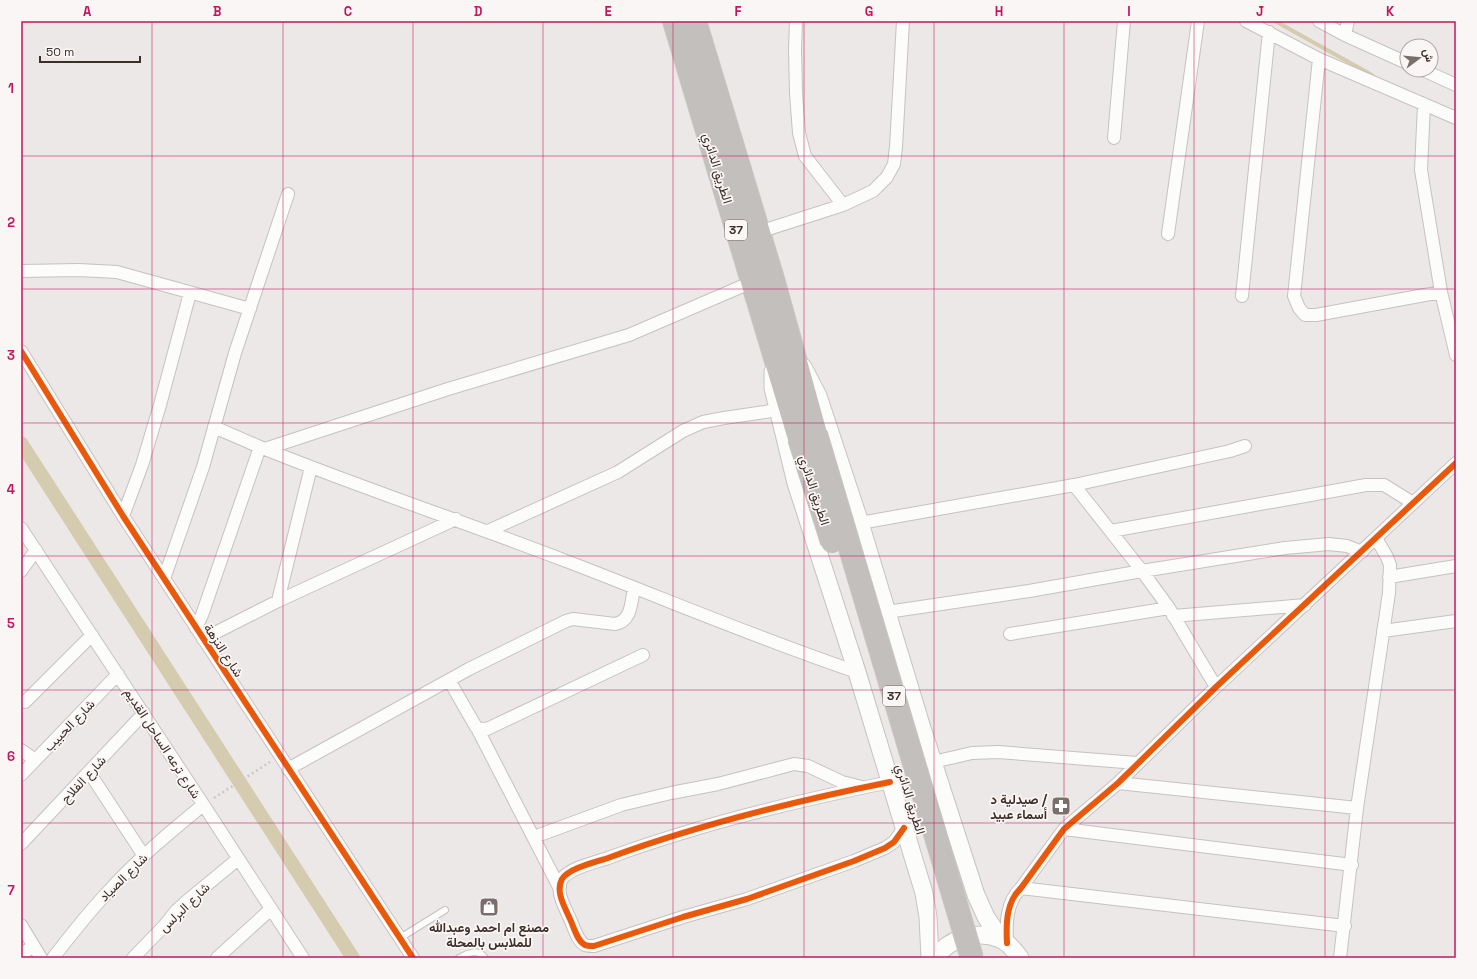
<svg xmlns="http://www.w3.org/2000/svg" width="1477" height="979" viewBox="0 0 1477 979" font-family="'Space Grotesk',Vazirmatn,sans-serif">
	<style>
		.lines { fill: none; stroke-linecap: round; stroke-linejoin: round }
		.stream { stroke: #d5cbae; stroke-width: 4 }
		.canal { stroke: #d5cbae; stroke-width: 14 }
		.lane-casing { stroke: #c6c2c0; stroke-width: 8 }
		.street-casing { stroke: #c6c2c0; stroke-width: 14 }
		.secondary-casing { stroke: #c7c3c2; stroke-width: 19 }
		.highway-casing { stroke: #cac5c3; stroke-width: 24 }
		.path { stroke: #cdc8c7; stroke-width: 2.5; stroke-dasharray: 2 3; stroke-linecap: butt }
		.lane { stroke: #fcfcfb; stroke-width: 6 }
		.street { stroke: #fcfcfb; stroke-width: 12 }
		.secondary { stroke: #fcfcfb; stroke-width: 17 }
		.highway { stroke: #c3bfbc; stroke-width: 22 }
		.highway-bridge-casing { stroke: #cac5c3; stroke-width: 24; stroke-linecap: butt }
		.highway-bridge { stroke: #c3bfbc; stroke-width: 22 }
		.cycleway-casing { stroke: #faf6f6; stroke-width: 8 }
		.cycleway { stroke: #e8590c; stroke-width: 6 }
		.grid { fill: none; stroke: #c2185b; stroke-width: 1; stroke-opacity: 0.55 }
		.labels { text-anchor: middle; stroke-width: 3.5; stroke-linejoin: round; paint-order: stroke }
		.shield { fill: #faf6f6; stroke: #766a65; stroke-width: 1 }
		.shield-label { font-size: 12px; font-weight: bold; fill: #3d2e27 }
		.street-label { font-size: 13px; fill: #3d2e27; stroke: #faf6f6 }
		.poi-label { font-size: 13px; font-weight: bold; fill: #3d2e27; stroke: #faf6f6; text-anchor: end }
		.neatline { fill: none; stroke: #c2185b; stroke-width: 1.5 }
		.grid-label { font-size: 13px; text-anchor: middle; font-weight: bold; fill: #c2185b }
	</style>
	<rect width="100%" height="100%" fill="#ece8e7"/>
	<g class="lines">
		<path class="stream" d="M1275 21 1372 75"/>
		<path class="canal" d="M21 443 353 958"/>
		<g class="lane-casing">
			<path id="lane" d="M400 938 445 910
				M459 958C468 953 478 948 485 958"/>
		</g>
		<g class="street-casing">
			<path id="street" d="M796 21 795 49 796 93 799 133 805 156 843 205
				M1246 21 1319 59 1456 118
				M1319 21 1345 35 1407 63
				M1345 35 1348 21
				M1319 59 1294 296 1299 308 1305 315H1316L1441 292
				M1423 70 1456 85
				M1424 104 1421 170 1441 292 1456 355
				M1114 138 1124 21
				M759 232 843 205 873 191 887 177 894 164 896 147 903 21
				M1168 234 1198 21
				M21 271 79 270 117 272 250 309
				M1242 296 1269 32
				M21 351 123 516 413 958
				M260 447C361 488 465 522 566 561 663 598 759 639 857 672
				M265 449 448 389 629 335 752 282
				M1074 485 1142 571 1169 608 1216 687
				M123 516 142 465 160 405 190 293
				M860 523 1074 485 1230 451 1245 446
				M21 528C116 671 210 814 303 958
				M488 531 618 472 683 431 703 422 724 418 785 409
				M1111 531 1366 485H1384L1413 503
				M21 571 36 550
				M1389 577 1456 566
				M164 579 203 467 235 353 288 194
				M278 601 311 467
				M887 612 1029 591 1142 571 1285 548 1329 544 1347 546 1362 552
				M1173 616 1305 605
				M196 628 202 615 260 447 214 427
				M1383 631 1456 621
				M1010 634 1169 608
				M203 639 278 601 456 519
				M449 680 476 727 477 728 487 729 643 655
				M25 702 92 635
				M477 728 559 887
				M21 750 35 760
				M933 762 972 753 998 752 1137 763
				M288 769 469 669 566 621 573 619 615 624C632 621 631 602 634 588
				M89 772 144 856
				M21 775 118 674
				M890 782C795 801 700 824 608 858 596 862 569 868 562 879 555 892 565 907 570 919 574 927 577 941 585 945 587 946 592 946 594 946L683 917 747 899 854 861 885 848 894 842 904 828
				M1118 783 1357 808
				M1064 829 1352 865
				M534 837 621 805 671 793 718 784 794 764 808 766 842 782 862 787
				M21 844 144 713
				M1021 888 1345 926
				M21 925 41 958
				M1007 943C1006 924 1006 902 1021 888L1064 829 1118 783 1216 687 1456 463
				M21 955 33 946
				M53 958C70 936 87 914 106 894 135 861 169 833 203 805
				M133 958 164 926 176 911 187 901 238 859
				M217 958 271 909
				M1340 958 1357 808 1389 593 1390 565 1387 557 1376 538"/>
		</g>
		<g class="secondary-casing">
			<path id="secondary" d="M803 367 818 396 860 523 921 725 976 895 986 917 1000 938
				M773 372V388L796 483 857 672 924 893 928 917 930 958
				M935 958C948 939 977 929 1000 939 1008 942 1015 951 1020 958"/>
		</g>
		<g class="highway-casing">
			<path id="highway" d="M674 21 799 438
				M695 21 773 279 816 434"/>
		</g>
		<path class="path" d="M214 798 270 762"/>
		<use href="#lane" class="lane"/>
		<use href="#street" class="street"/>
		<use href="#secondary" class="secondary"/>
		<use href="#highway" class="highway"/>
		<g class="highway-bridge-casing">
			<path id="highway-bridge" d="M816 434 972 958
				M799 438 832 542"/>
		</g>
		<use href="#highway-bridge" class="highway-bridge"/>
		<g class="cycleway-casing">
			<path id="cycleway" d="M21 351 123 516 413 958
				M890 782C795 801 700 824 608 858 596 862 569 868 562 879 555 892 565 907 570 919 574 927 577 941 585 945 587 946 592 946 594 946L683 917 747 899 854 861 885 848 894 842 904 828
				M1007 943C1006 924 1006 902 1021 888L1064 829 1118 783 1216 687 1456 463"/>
		</g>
		<use href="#cycleway" class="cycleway"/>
	</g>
	<path class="grid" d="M152 21V958M283 21V958M413 21V958M543 21V958M673 21V958M804 21V958M934 21V958M1064 21V958M1194 21V958M1325 21V958M21 156H1456M21 289H1456M21 423H1456M21 556H1456M21 690H1456M21 823H1456"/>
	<defs>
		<g id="pharmacy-square" transform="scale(1)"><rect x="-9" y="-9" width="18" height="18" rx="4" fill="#7a6f6a" stroke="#faf6f6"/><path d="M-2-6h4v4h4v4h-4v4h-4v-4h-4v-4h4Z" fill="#fff"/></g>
		<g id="shop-square" transform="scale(1)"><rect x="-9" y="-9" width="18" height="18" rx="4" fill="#7a6f6a" stroke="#faf6f6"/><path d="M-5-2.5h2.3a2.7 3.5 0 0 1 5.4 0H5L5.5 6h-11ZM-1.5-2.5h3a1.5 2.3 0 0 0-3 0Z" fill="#fff"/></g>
	</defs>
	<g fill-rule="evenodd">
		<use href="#pharmacy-square" x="1061" y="806"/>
		<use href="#shop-square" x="489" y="907"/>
	</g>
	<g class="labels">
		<g class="shield">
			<rect x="725" y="220" width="22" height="20" rx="3"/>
			<rect x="883" y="686" width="22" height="20" rx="3"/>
		</g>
		<g class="shield-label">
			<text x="736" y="234">37</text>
			<text x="894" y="700">37</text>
		</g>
		<g class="street-label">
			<text transform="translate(718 168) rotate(73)" y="5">الطريق الدائري</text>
			<text transform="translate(815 490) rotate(72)" y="5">الطريق الدائري</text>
			<text transform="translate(224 650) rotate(57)" y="5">شارع النزهة</text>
			<text transform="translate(69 725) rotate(-46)" y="5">شارع الحبيب</text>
			<text transform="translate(163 743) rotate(57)" y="5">شارع ترعه الساحل القديم</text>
			<text transform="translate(83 779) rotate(-47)" y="5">شارع الفلاح</text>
			<text transform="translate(911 799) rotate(73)" y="5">الطريق الدائري</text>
			<text transform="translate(123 877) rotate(-45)" y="5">شارع الصياد</text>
			<text transform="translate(184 907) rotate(-44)" y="5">شارع البرلس</text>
		</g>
		<g class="poi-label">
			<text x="1047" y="804">صيدلية د /<tspan x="1047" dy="15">أسماء عبيد</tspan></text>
			<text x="489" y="932" text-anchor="middle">مصنع ام احمد وعبدالله<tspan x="489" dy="15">للملابس بالمحلة</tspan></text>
		</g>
	</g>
	<rect width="1477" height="979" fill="none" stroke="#faf6f6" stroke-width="44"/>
	<g transform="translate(1419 58) rotate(74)"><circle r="19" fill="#faf6f6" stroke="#aea6a3"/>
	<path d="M0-3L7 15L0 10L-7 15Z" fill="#7a6f6a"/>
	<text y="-6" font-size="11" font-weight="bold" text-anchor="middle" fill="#3d2e27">ش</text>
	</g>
	<path d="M40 56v6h100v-6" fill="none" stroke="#3d2e27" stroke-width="2"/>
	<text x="46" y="56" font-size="12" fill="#3d2e27" stroke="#faf6f6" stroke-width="3" paint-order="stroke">50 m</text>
	<rect x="22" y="22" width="1433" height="935" class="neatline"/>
	<g class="grid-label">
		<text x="87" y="16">A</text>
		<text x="217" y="16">B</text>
		<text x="348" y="16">C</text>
		<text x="478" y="16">D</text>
		<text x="608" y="16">E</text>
		<text x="738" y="16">F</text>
		<text x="869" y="16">G</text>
		<text x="999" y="16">H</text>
		<text x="1129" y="16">I</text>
		<text x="1260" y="16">J</text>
		<text x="1390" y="16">K</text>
		<text x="11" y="93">1</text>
		<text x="11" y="227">2</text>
		<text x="11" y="360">3</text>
		<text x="11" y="494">4</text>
		<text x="11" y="628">5</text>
		<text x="11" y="761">6</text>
		<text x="11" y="895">7</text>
	</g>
</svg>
